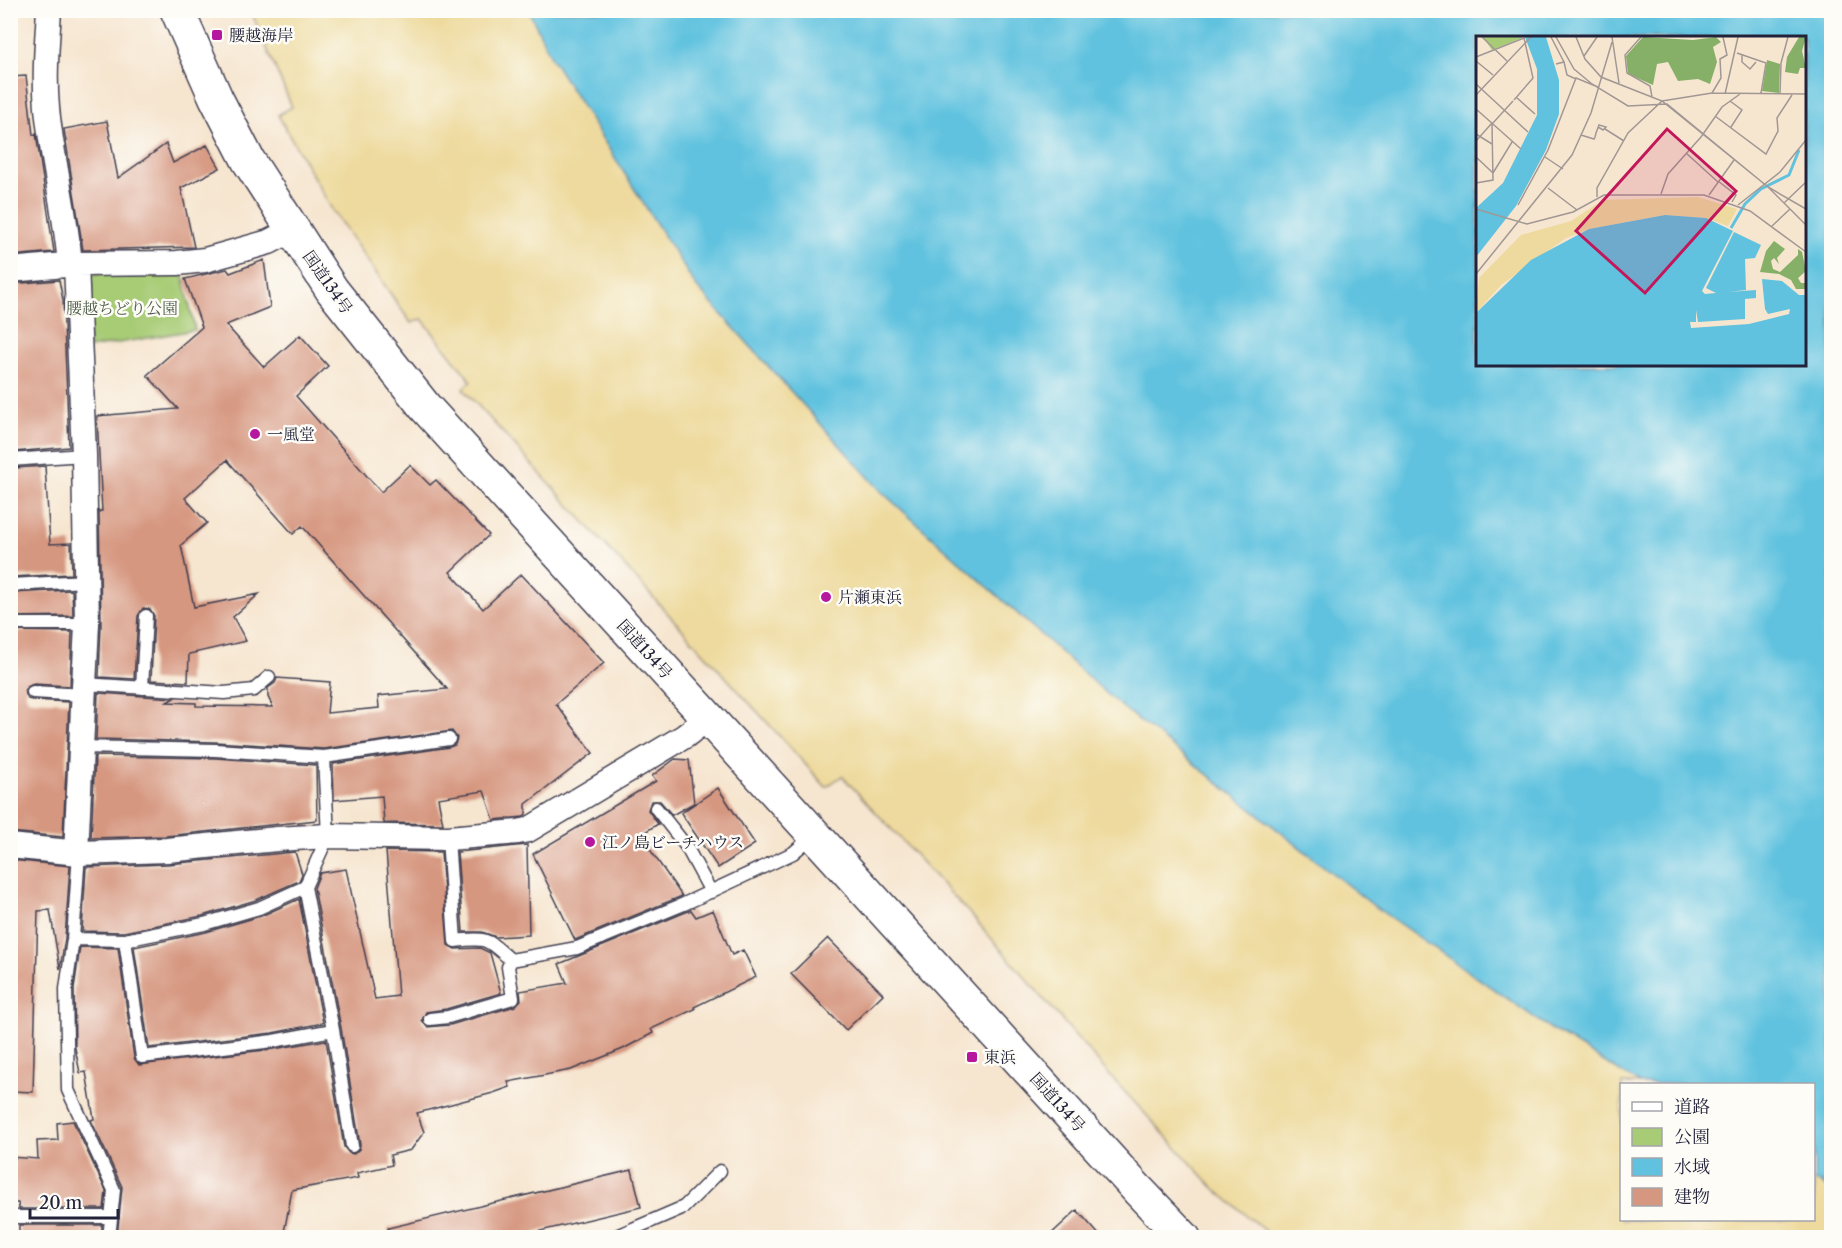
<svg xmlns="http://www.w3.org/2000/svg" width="1842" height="1248" viewBox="0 0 1842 1248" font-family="'Libre Caslon Text','Noto Serif JP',serif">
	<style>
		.green { fill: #a8cc76; stroke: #657758; stroke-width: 1.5 }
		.sand { fill: #eeda9e; stroke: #887e6c; stroke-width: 1.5 }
		.water { fill: #61c2df; stroke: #42728d; stroke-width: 1.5; fill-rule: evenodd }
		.building { fill: #d69780 }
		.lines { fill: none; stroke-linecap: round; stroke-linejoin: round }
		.service-casing { stroke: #423f51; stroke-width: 15 }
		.minor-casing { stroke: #423f51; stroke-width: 27 }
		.trunk-casing { stroke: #423f51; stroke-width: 36 }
		.service { stroke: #fff; stroke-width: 12 }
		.minor { stroke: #fff; stroke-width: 24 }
		.trunk { stroke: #fff; stroke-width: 33 }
		.poi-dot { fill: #b5179e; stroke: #fdfcf7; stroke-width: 2 }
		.labels { text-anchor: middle; stroke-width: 5; stroke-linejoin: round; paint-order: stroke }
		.poi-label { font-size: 16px; fill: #22223b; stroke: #fdfcf7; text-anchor: start }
		.street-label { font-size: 16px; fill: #22223b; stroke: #fdfcf7 }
		.park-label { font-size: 16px; fill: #515e50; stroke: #fdfcf7 }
		.inset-river { fill: none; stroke: #61c2df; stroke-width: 3 }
		.inset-road { fill: none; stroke: #a19794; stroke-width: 1.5 }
		.view { fill: #c2185b; fill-opacity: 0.15; stroke: #c2185b; stroke-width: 3 }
		.inset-edge { fill: none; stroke: #22223b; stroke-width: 3 }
	</style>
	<rect width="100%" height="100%" fill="#fdfcf7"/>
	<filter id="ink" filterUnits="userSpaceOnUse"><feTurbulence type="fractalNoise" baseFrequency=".0167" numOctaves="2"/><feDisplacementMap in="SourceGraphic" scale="12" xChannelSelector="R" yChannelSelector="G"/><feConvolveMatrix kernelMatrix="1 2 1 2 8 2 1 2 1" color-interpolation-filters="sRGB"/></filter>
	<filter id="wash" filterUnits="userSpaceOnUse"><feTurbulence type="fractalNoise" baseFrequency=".008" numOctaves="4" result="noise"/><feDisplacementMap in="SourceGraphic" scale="24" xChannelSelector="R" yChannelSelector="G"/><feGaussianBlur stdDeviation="1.35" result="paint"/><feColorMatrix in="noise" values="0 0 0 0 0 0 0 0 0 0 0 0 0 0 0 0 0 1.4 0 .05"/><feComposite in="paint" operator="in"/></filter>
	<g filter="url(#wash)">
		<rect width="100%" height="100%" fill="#f6e5cf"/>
		<path class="green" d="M182 270 195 330 89 348 85 280 92 274Z"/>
		<path class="sand" d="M251 11H529L552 59 696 286 882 492 1116 702 1374 906 1554 1031 1640 1084H1622V1220H1814V1180L1831 1189V1237H1272L1214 1188 1113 1079 972 916 842 776 826 787 463 389 471 381 422 319 411 323 333 211 278 115 292 107Z"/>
		<path class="water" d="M529 11H1831V1189L1814 1180V1084H1640L1554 1031 1374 906 1116 702 882 492 696 286 552 59ZM1478 38H1804V364H1478Z"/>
		<g id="blocks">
			<path class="building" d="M26 76 33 135 36 134 54 252 10 256V77Z
				M107 121 118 178 166 144 173 163 207 145 220 168 181 188 194 247 83 250 64 129Z
				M264 260 270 307 226 325 264 367 300 335 328 366 296 396 381 492 410 465 430 485 436 480 489 535 450 572 483 609 521 574 604 663 556 704 593 753 526 804V814L523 817 494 820 484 791 438 798 443 824 384 823 382 796 334 800 333 764 450 747 455 745 457 738 452 731 324 749 215 742 96 739 98 693 174 698 167 702 196 703V706L273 707 268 697V688L275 683 277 678 330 682 327 713 379 708 378 696 447 689 302 526 293 534 227 460 185 498 207 523 181 545 194 607 259 594 233 617 246 641 189 654 188 682 151 680 154 616 150 609 143 608 138 616 134 679 99 677 101 624 99 511H102L97 416 178 409 147 375 202 327 185 279 227 269 230 273Z
				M59 280 63 300 69 447 13 452 10 411V284Z
				M45 466 50 544 71 543 72 574 10 577V480H15V468Z
				M72 590 73 616 10 617V593Z
				M10 631 72 632 70 686 33 684 27 687 25 692 28 699 32 700 69 702 63 837 10 832Z
				M95 756 215 758 316 765 317 820 166 836 91 838Z
				M675 759 689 760 694 803 672 815 660 801H651L648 810 658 824 640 835 682 896 575 940 533 854 656 781 652 776Z
				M718 788 755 844 718 868 681 813Z
				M527 845 529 935 496 937 482 932H463L457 852Z
				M386 851 441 852 448 945 455 949 480 948 490 953 501 993 446 1009 426 1012 422 1020 427 1027 450 1025 515 1006 521 1000 520 991 567 983 559 964 691 910 696 917 713 910 732 955 743 950 756 977 694 1007 695 1009 651 1029 653 1033 623 1049 571 1070 508 1082 510 1087 493 1093 417 1113 424 1132 411 1150 390 1155 392 1165 357 1173 358 1178 292 1190 283 1238H241V1235L202 1238H117L122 1187 91 1120 94 1119 86 1072 80 1073 75 1048 74 989 80 947 118 948 134 1058 139 1065 274 1049 326 1040 344 1147 349 1153 354 1154 359 1149 360 1145 341 1028 314 888 320 873 346 869 375 999 398 996Z
				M295 852 302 874 299 881 256 900 202 916 124 932 82 931 86 867 168 864Z
				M10 860 70 866 65 938 60 969 50 910 38 911 33 1092 10 1091Z
				M299 899 323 1023 272 1033 149 1048 134 947 206 932 261 916Z
				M828 938 883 994 846 1030 791 974Z
				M73 1121 106 1191 104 1209H19L18 1203H10V1157L38 1159 37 1141 58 1140 57 1123Z
				M632 1170 641 1207 536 1232 538 1238H389L388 1228Z
				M1077 1210 1102 1238H1047Z
				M19 1225H102L101 1238H19Z"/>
		</g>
	</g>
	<g filter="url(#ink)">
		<use href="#blocks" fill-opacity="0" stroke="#423f51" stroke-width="1.5"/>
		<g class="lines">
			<g class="service-casing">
				<path id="service" d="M10 460 84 455
					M10 585 87 581
					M14 624H87
					M84 684 224 693 254 690 269 677
					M142 688 146 616
					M33 692 83 695
					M80 747 215 750 324 757 328 836 305 887
					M324 757 449 739
					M656 808 686 846 711 892
					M448 838 455 941C489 937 486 939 511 960L577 948 684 904 793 853 814 835
					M79 853 73 939 66 989 68 1090 114 1190 109 1238
					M73 939 125 940 204 924 259 908 305 887 333 1030 352 1146
					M125 940 142 1057 273 1041 333 1030
					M430 1019 448 1017 513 998 508 967 511 960
					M10 1217H112
					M612 1238 684 1207 720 1171"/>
			</g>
			<g class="minor-casing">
				<path id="minor" d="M49 10C47 43 44 76 47 108 52 161 66 212 70 265
					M10 270 76 264 177 263 205 260 269 242 292 230
					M10 846 79 853 167 850 277 839 328 836 448 838 518 832 528 830 685 736 708 718
					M76 853 87 624 84 455 76 264"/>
			</g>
			<g class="trunk-casing">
				<path id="trunk" d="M177 10 216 98 248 160 332 290 425 407 1138 1190 1184 1238"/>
			</g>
			<use href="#service" class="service"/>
			<use href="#minor" class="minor"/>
			<use href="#trunk" class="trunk"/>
		</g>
	</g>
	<g class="poi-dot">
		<rect x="211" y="29" width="12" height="12" rx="3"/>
		<circle cx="255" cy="434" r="6"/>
		<circle cx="826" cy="597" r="6"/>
		<circle cx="590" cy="842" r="6"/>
		<rect x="966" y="1051" width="12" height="12" rx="3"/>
	</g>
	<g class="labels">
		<g class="poi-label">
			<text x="229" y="41">腰越海岸</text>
			<text x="267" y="440">一風堂</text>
			<text x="838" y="603">片瀬東浜</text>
			<text x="602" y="848">江ノ島ビーチハウス</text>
			<text x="984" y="1063">東浜</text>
		</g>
		<g class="street-label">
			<text transform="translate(328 282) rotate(55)" y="6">国道134号</text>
			<text transform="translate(645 649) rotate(48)" y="6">国道134号</text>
			<text transform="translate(1058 1102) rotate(48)" y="6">国道134号</text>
		</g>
		<g class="park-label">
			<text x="122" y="314">腰越ちどり公園</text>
		</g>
	</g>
	<g transform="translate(1476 36)">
		<rect width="330" height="330" fill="#f6e5cf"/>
		<path d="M7 1H45L46 2 16 14Z" fill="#a8cc76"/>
		<path d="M167 1 217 4 240 1 245 6 237 11 241 26 234 48 222 43 202 45 192 26 181 28 177 49 152 38 150 20ZM323 1H330L326 15 330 32H324L322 38 309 36 311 21ZM291 24 304 28 303 57 286 55ZM298 205 309 213 301 222 303 228 298 222 295 225 297 233 304 236 322 219V213L326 216 330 235 322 242 325 247H330V253H320L315 244 303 238 284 236 290 215Z" fill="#86b067"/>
		<path d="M222 161 261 173 252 190 230 182 189 179 113 193 90 202 25 249 0 277 3 242 45 199 95 185 127 164Z" fill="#eeda9e"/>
		<path d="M49 1H70L83 44V78L70 114 40 170 0 221V172L27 147 61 79V33ZM189 179 230 182 257 195 226 255 229 258 240 257 230 252 258 196 285 209 279 222 269 223 270 254 252 256 280 254V262L269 263V283L222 286 220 274V286H214L215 292 273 288 313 278 314 273 292 278 289 273 286 243 306 245 323 259H330V329H0V277L55 224 113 193Z" fill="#61c2df"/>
		<path class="inset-river" d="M255 192 269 168 285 153 313 139 323 114"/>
		<path class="inset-road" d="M6 1 31 25M75 1 88 26M80 1 98 33 116 48 152 70 191 68 292 151 330 173M100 1 109 23 125 41 186 65 152 97 121 152V161M136 1 143 47M165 1 149 19 151 37 174 50 176 61M261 17 290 27 285 57M266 18V26L274 33 280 26M108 20 121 1M0 21 48 2 57 42 38 64M0 25 17 39M80 28 88 26 91 39 100 43M0 48 52 96M236 57 245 42 244 23 251 19 247 1M249 58 262 1M304 58 305 27 312 1M0 59 55 1M40 61 59 78M186 65 292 151 330 189M186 65 236 57 330 58M254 65 266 74 255 91M0 73 45 113M239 80 290 118 302 95 301 82 316 59M129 93 148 105M0 98 16 108M105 99 118 103 119 101 120 97 123 89 130 91 127 94 122 91M0 105 16 87M210 117 242 146M0 121 17 137M69 121 87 133M17 137 36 106M242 145 260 159 256 166M0 147 17 144 16 88 37 65M72 152 101 174M185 158 192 138 225 101 246 71 264 58M233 159 258 124M308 167 330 146M42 169 72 114 100 42 122 51M262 169 304 136 330 104M0 173 51 188 97 176 128 159H228L274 175 330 216M296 190 314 173M0 238 96 119 115 77 136 6"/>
		<path class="view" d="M191 93 260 155 169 257 100 195Z"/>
		<rect width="330" height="330" class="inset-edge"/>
	</g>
	<rect width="1842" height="1248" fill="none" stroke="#fdfcf7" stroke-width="36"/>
	<rect x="1620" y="1083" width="195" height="138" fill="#fdfcf7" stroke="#a5a5ac" stroke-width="1.5"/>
	<rect x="1632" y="1102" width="30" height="9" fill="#ffffff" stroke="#a5a5ac" stroke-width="1.5"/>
	<text x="1674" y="1113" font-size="18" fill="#22223b">道路</text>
	<rect x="1632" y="1128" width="30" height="18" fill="#a8cc76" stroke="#a5a5ac" stroke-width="1.5"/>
	<text x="1674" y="1143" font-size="18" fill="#22223b">公園</text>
	<rect x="1632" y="1158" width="30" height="18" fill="#61c2df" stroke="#a5a5ac" stroke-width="1.5"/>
	<text x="1674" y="1173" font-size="18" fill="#22223b">水域</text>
	<rect x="1632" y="1188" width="30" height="18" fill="#d69780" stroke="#a5a5ac" stroke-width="1.5"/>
	<text x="1674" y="1203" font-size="18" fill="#22223b">建物</text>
	<path d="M30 1209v9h88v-9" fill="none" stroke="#22223b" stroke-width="3"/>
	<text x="39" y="1209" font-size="18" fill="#22223b" stroke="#fdfcf7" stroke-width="4.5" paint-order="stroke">20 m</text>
</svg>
